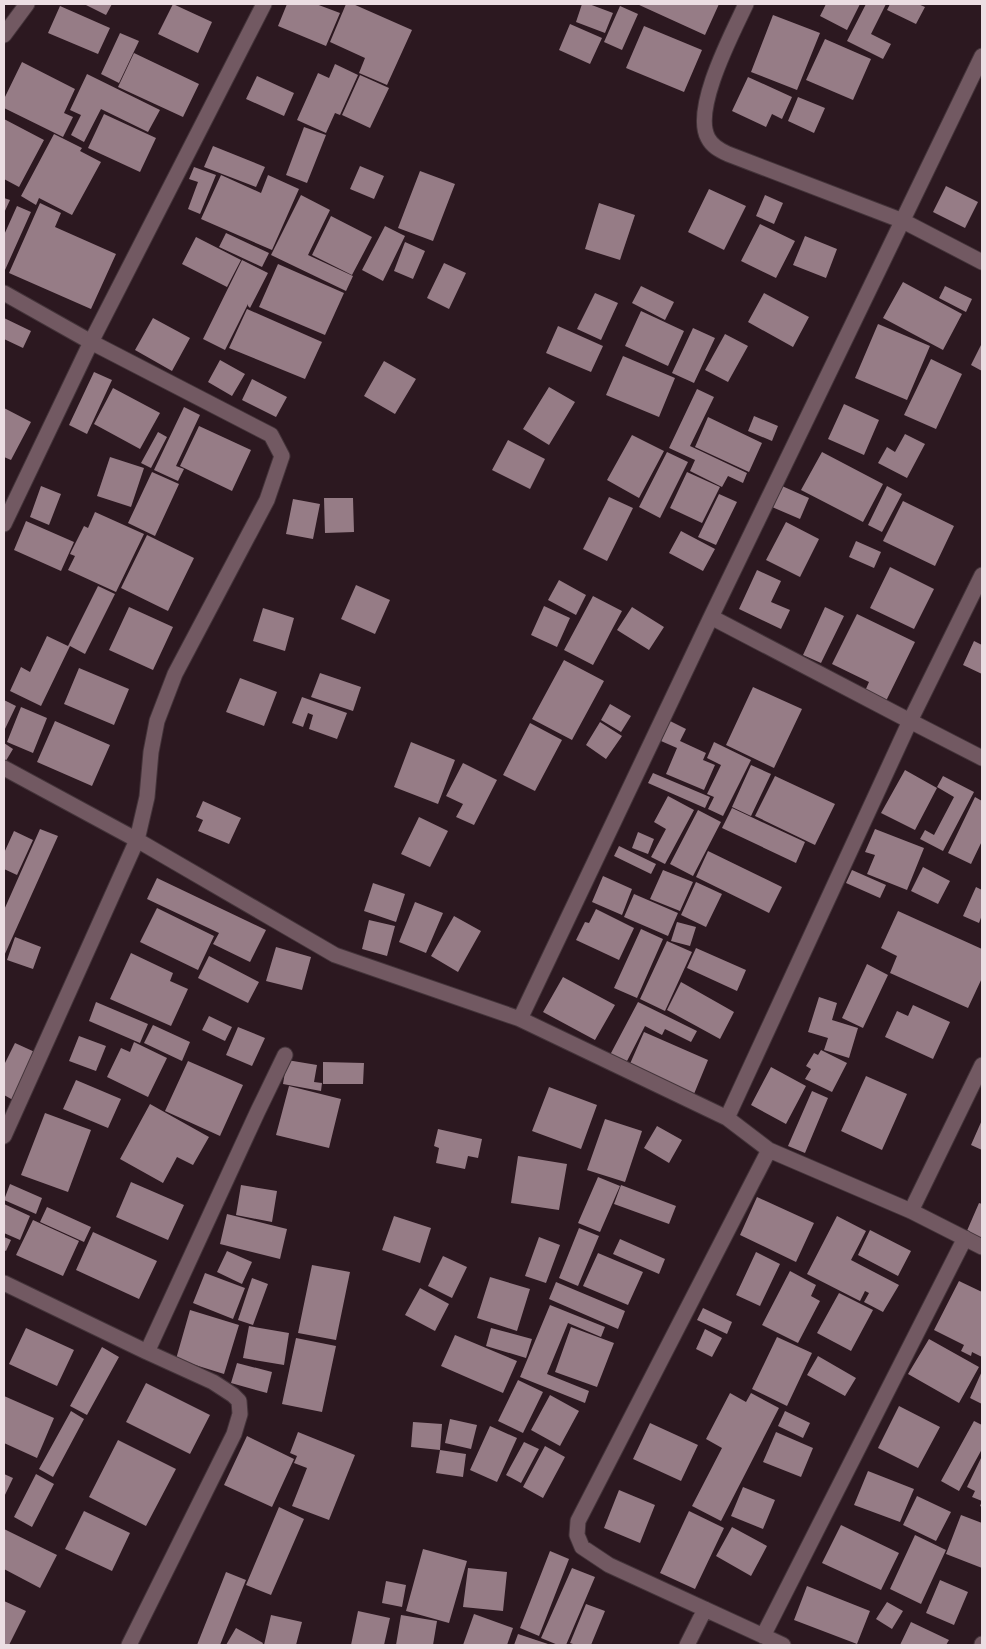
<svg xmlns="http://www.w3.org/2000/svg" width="986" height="1649" viewBox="0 0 986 1649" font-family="Poppins,sans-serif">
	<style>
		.building { fill: #967c86 }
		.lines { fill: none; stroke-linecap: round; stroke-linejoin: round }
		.street-casing { stroke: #44343a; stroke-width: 17 }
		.street { stroke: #725962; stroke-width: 15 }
	</style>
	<rect width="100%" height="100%" fill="#2c1820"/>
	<path class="building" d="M84 4H112L106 15Z
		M173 4 212 22 198 53 158 34Z
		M287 4H316L340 13 326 46 278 26Z
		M346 4H353L412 30 387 85 359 73 365 58 330 42Z
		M582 4H589L613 13 605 33 576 22Z
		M637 4H719L705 35Z
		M826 4H860L847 30 820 16Z
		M866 4H886L871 34 891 44 883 59 847 41Z
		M890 4H918L925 7 916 24 887 10Z
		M60 6 110 28 98 54 48 33Z
		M620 6 638 14 622 50 604 42Z
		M773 15 820 33 797 90 751 72Z
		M570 24 602 38 590 64 559 50Z
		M644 26 702 50 684 92 626 68Z
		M120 33 139 41 119 83 101 74Z
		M825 39 871 59 853 100 806 80Z
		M134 53 199 84 183 117 118 87Z
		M22 62 75 89 64 113 73 117 63 137 4 108V99Z
		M335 64 358 75 340 115 335 113 326 133 297 120 318 73 329 78Z
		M87 74 160 110 148 132 101 109 84 142 71 135 81 115 70 110Z
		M360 75 389 88 370 128 342 115Z
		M257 76 294 93 284 116 246 99Z
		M748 77 792 97 782 119 772 114 766 127 732 111Z
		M798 97 825 108 814 133 788 121Z
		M104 114 156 138 140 172 88 148Z
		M4 119 44 140 19 187 4 179Z
		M304 127 326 135 307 183 286 175Z
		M54 134 82 148 80 151 101 162 72 215 39 198 36 205 21 196Z
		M213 146 265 167 256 187 204 167Z
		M360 166 384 176 374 199 350 189Z
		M194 167 216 175 200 214 188 209 198 182 189 179Z
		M420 171 455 184 433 241 398 228Z
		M221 175 261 193 268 175 299 189 272 250 201 219Z
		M946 186 978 202 965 228 933 212Z
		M709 189 746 206 724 250 688 232Z
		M301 195 330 210 308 255 353 276 346 291 271 255Z
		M765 195 783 203 774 224 756 216Z
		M4 198 10 200 4 213Z
		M40 203 61 213 55 227 116 254 91 309 9 273Z
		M599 203 635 215 620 260 585 249Z
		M17 206 31 212 5 270 4 269V235Z
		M331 216 372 237 352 275 312 255Z
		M760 224 795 241 776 278 741 261Z
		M385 226 405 236 383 281 362 270Z
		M226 233 269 253 262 267 219 247Z
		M805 236 837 249 826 278 793 265Z
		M196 237 241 260 227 287 182 264Z
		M405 242 425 251 413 279 394 271Z
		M242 260 268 273 250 308 248 306V304L225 350 203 339Z
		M444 263 466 273 449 309 427 298Z
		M278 264 344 293 325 335 259 307Z
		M903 282 962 314 943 350 883 318Z
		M641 286 674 302 665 320 632 303Z
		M945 286 972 299 966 312 939 298Z
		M595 293 618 303 601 340 577 329Z
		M764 293 809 317 793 347 748 322Z
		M247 309 322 342 305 379 229 348Z
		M641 311 684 331 668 366 625 346Z
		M4 318 31 331 23 348 4 339Z
		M153 318 190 338 172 371 135 350Z
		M878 324 930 346 907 400 855 378Z
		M558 326 603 346 591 372 546 353Z
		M693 328 715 338 694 383 672 373Z
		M725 334 748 346 728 382 705 370Z
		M982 343V371L971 365Z
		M623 356 675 378 659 417 606 395Z
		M931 359 962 374 936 429 904 415Z
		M220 360 245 374 232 396 208 382Z
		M384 361 416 379 395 414 364 396Z
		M94 372 112 380 87 434 69 425Z
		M252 379 287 397 276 417 242 400Z
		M549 387 575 402 549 445 523 429Z
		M113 388 160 413 140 449 94 424Z
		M697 389 714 397 690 446 747 473 743 483 728 476 722 487 690 471 695 460 669 448Z
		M844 404 879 420 864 455 828 439Z
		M184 407 200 415 176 466 184 469 178 481 154 470Z
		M4 408 31 422 11 460 4 457Z
		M754 416 778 426 772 441 748 431Z
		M708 417 762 443 749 472 695 447Z
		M199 426 251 450 232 491 180 466Z
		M158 432 167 437 151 468 141 463Z
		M905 434 925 444 907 478 878 463 887 447 895 452Z
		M632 435 664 451 639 498 607 480Z
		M508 440 545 459 530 489 492 470Z
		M667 452 688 462 660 518 639 507Z
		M822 452 883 484 863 522 801 490Z
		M110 457 144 468 131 507 97 496Z
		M152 472 179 484 155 536 128 523Z
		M687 472 720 487 702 523 670 508Z
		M41 486 61 494 49 525 30 517Z
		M782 486 809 498 800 519 772 507Z
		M887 486 902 494 882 532 868 525Z
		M719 494 737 502 716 545 698 537Z
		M609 497 633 508 607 561 583 549Z
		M324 498H353L354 532 325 533Z
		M293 499 320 504 313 539 286 534Z
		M903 501 954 526 935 566 883 541Z
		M95 512 144 534 116 592 68 570 75 556 70 554 84 526 88 528Z
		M26 521 74 542 61 571 14 550Z
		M786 522 819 539 800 577 766 560Z
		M681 531 715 549 703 571 669 553Z
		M147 535 194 558 168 611 121 588Z
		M856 541 881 552 874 568 849 557Z
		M890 567 934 589 914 629 870 608Z
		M757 570 781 581 771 602 790 610 781 629 739 609Z
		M559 580 586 595 576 615 548 600Z
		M356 585 390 600 375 634 341 619Z
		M98 586 115 594 85 654 70 646 41 706 10 691 21 667 30 672 47 636 68 646Z
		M593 596 622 611 593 665 564 650Z
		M544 606 570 618 557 647 531 635Z
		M129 607 173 627 153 670 109 650Z
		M632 607 664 627 649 650 617 630Z
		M825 607 844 616 821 663 803 655Z
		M263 608 294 618 285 651 253 641Z
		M857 614 915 642 886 701 865 691 869 682 832 664Z
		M974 641 982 645V674L963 665Z
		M564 660 604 681 572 740 532 719Z
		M79 668 129 689 114 725 64 704Z
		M320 673 361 687 353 711 311 697Z
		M240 678 277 692 264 726 226 712Z
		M753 687 802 709 774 768 726 745Z
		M302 697 347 713 337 739 309 729 313 715 308 713 303 727 292 723Z
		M4 700 16 706 4 731Z
		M610 704 631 716 621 732 601 720Z
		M21 707 47 718 33 753 7 742Z
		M55 721 110 745 92 786 37 762Z
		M670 721 686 729 680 741 706 753 703 760 715 765 704 790 666 774 677 748 661 741Z
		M600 722 622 736 606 759 586 745Z
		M530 723 562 740 535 791 503 775Z
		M411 742 455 760 438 804 394 787Z
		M714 742 751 760 723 816 708 809 714 797 707 794 721 765 707 758Z
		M4 743 13 749 4 764Z
		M463 763 497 780 474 825 456 817 463 804 446 796Z
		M751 765 771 774 751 816 732 807Z
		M905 770 937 788 915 830 881 813Z
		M653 773 710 797 705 808 648 783Z
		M775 776 835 804 815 845 755 816Z
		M943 776 974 792 943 851 920 839 925 830 934 835 954 797 937 787Z
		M668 796 694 810 665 864 651 857 666 829 654 822Z
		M975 797 982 801V841L971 864 948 853Z
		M203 801 241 818 229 844 198 831 203 820 196 817Z
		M732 808 805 842 796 863 722 828Z
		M698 810 721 822 693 876 670 864Z
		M419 817 448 831 430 867 401 854Z
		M40 829 58 836 4 956V910Z
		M875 829 924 848 907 890 867 874 875 855 865 852Z
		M14 831 33 840 17 875 4 869V853Z
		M638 832 654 839 648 854 632 848Z
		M619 846 656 864 651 874 614 856Z
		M708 851 782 887 769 913 696 877Z
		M923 867 950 881 938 904 911 891Z
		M663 870 693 882 680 911 650 899Z
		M852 870 886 885 880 898 846 883Z
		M603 876 632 889 622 915 592 902Z
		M157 878 266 930 250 962 213 944 219 933 147 899Z
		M696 882 722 894 706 927 681 915Z
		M373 883 405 894 396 922 364 911Z
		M976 887 982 890V915L979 923 963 916Z
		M634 894 678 913 668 936 624 917Z
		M415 902 443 913 426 953 399 942Z
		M157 908 214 936 198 970 140 942Z
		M596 909 634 928 619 960 576 940 585 922 589 923Z
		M898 911 982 949V978L968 1008 890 973 897 956 881 948Z
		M454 916 481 931 458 972 431 956Z
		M369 920 395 926 387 956 362 949Z
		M677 922 696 927 690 946 671 941Z
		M641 929 663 939 637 998 614 988Z
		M15 937 41 947 33 969 7 960Z
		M667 941 692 952 665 1011 640 999Z
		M276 947 311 957 302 990 266 981Z
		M696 948 746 970 737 991 687 968Z
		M131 953 173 973 170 981 188 989 171 1026 110 999Z
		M209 956 259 982 248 1003 198 978Z
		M867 964 888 975 863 1028 842 1018Z
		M563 977 615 1005 595 1040 543 1012Z
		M681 982 734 1012 720 1039 667 1010Z
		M819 997 837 1003 832 1020 858 1028 849 1058 824 1050 828 1038 808 1032Z
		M96 1002 148 1024 140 1043 89 1021Z
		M638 1002 697 1031 691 1042 665 1029 662 1035 645 1026 626 1063 610 1055Z
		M913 1005 950 1022 933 1059 885 1037 897 1011 908 1016Z
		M209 1016 232 1027 225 1041 202 1030Z
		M153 1025 190 1042 182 1061 144 1043Z
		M238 1027 265 1038 252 1066 226 1055Z
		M644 1032 708 1060 694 1094 629 1066Z
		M79 1036 106 1046 96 1071 69 1061Z
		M134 1042 167 1058 148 1097 107 1077 121 1048 130 1052Z
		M15 1043 37 1053 13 1100 4 1095V1065Z
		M821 1050 847 1063 832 1092 805 1079 811 1069 806 1066 814 1053 818 1055Z
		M287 1060 317 1065 314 1082 322 1083 321 1091 283 1084Z
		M188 1061 243 1085 220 1136 165 1111Z
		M323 1062 364 1063 363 1084H323Z
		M771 1067 806 1086 786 1124 751 1105Z
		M866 1076 907 1094 882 1150 841 1131Z
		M76 1080 121 1099 108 1128 63 1109Z
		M289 1086 341 1099 329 1148 276 1135Z
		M549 1087 597 1105 581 1149 532 1131Z
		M812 1091 828 1098 805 1153 788 1146Z
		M150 1104 209 1137 193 1165 177 1157 163 1183 120 1159Z
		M45 1113 91 1130 68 1192 21 1175Z
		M605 1119 642 1131 625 1182 587 1170Z
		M982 1120V1150L971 1145Z
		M657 1126 682 1140 669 1163 644 1148Z
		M438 1129 482 1139 478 1158 468 1156 465 1169 436 1163 439 1148 434 1146Z
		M518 1156 567 1164 559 1210 511 1203Z
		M598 1177 620 1186 600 1232 578 1223Z
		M131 1182 184 1205 168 1240 116 1217Z
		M10 1184 42 1198 36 1214 4 1200Z
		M241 1185 277 1191 272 1222 236 1215Z
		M621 1185 676 1206 669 1224 614 1204Z
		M757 1197 814 1223 796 1262 740 1235Z
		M979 1203 982 1204V1240L966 1233Z
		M4 1204 30 1216 20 1240 4 1233Z
		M47 1207 91 1227 84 1242 40 1222Z
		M227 1214 287 1229 280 1259 220 1244Z
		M394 1216 431 1228 420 1263 382 1250Z
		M837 1216 866 1231 851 1260 899 1285 883 1312 864 1302 869 1293 865 1291 860 1301 807 1274Z
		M33 1220 79 1241 63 1276 16 1255Z
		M579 1228 599 1236 578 1286 559 1278Z
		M870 1230 911 1251 898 1276 858 1255Z
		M93 1232 157 1261 139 1299 76 1270Z
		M4 1237 11 1240 6 1251 4 1250Z
		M539 1237 560 1245 546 1283 525 1276Z
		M620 1239 665 1259 659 1274 613 1254Z
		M227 1251 252 1262 242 1284 217 1272Z
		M756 1252 780 1264 760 1306 736 1295Z
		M598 1253 643 1272 628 1305 583 1286Z
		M443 1256 467 1267 452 1298 428 1286Z
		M312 1265 350 1272 336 1340 298 1333Z
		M790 1271 816 1285 811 1296 820 1301 798 1343 762 1325Z
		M205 1273 245 1288 233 1319 193 1303Z
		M490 1277 530 1289 517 1331 477 1318Z
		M252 1278 268 1284 253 1325 238 1320Z
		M959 1281 982 1292V1357L972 1352 971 1356 961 1351 964 1345 934 1330Z
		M556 1282 625 1311 618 1329 549 1299Z
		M420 1288 449 1304 435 1331 405 1315Z
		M839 1293 873 1310 851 1351 817 1333Z
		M550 1305 605 1327 601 1337 568 1323 547 1374 589 1391 585 1403 520 1377Z
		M703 1308 732 1322 727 1334 697 1320Z
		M190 1310 239 1325 224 1374 176 1359Z
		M249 1326 289 1333 284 1365 243 1358Z
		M571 1327 614 1343 597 1387 555 1372Z
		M26 1328 74 1350 57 1386 9 1364Z
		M491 1328 532 1339 526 1358 486 1346Z
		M705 1329 722 1338 712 1357 696 1349Z
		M455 1335 517 1361 503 1393 441 1366Z
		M777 1337 812 1353 787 1406 752 1389Z
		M296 1338 336 1346 322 1412 282 1404Z
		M929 1339 979 1367 959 1403 908 1374Z
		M102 1347 119 1357 87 1415 70 1406Z
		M818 1356 856 1378 845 1396 807 1375Z
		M237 1363 272 1372 267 1393 231 1383Z
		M982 1371V1404L970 1398Z
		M518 1380 543 1392 523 1433 498 1421Z
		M146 1383 210 1415 190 1454 126 1422Z
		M730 1393 746 1402 751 1393 779 1408 721 1521 692 1506 722 1448 706 1439Z
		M550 1395 579 1411 560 1446 531 1430Z
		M4 1396 54 1418 37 1458 4 1443Z
		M899 1406 940 1427 918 1468 878 1448Z
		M71 1411 84 1419 53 1477 39 1469Z
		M785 1411 810 1423 803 1438 778 1426Z
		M450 1419 477 1425 471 1449 445 1443Z
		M974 1421 982 1425V1449L959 1491 941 1481Z
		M413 1422 442 1424 440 1450 411 1447Z
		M650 1423 698 1445 681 1481 633 1459Z
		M490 1426 517 1438 497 1482 470 1470Z
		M298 1432 355 1455 329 1520 292 1506 307 1468 294 1463 297 1456 290 1453Z
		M776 1432 813 1448 801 1477 763 1462Z
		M247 1436 294 1459 272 1507 224 1485Z
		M118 1440 176 1469 146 1526 89 1497Z
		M524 1442 539 1449 521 1483 506 1475Z
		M545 1446 565 1457 543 1498 523 1487Z
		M440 1450 466 1454 463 1477 436 1473Z
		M982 1456V1507L980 1506 982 1501 972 1497 975 1491 967 1487Z
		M868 1471 914 1489 900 1522 854 1505Z
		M4 1474 13 1478 4 1497Z
		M36 1474 54 1484 32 1527 14 1517Z
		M743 1487 775 1500 763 1529 731 1516Z
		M619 1490 655 1505 640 1543 604 1528Z
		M917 1496 951 1512 936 1541 903 1525Z
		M279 1507 304 1519 271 1595 246 1585Z
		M84 1511 130 1533 112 1571 65 1549Z
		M689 1511 724 1528 695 1589 660 1573Z
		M961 1515 982 1523V1568L946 1554Z
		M841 1525 899 1553 881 1590 822 1563Z
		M732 1527 767 1546 751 1576 716 1556Z
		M4 1529 57 1555 40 1588 4 1569Z
		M915 1535 946 1550 921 1604 890 1589Z
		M423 1549 467 1561 449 1623 406 1611Z
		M550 1551 569 1559 539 1636 520 1628Z
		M468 1568 507 1572 503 1611 463 1607Z
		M572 1568 595 1577 566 1645H558L541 1638Z
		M226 1572 246 1580 220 1645H197Z
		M940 1580 968 1592 954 1625 926 1613Z
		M386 1581 406 1585 402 1607 382 1603Z
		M807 1586 870 1611 857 1644 794 1620Z
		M4 1601 26 1611 9 1645H4Z
		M887 1602 903 1611 892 1629 876 1619Z
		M586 1604 605 1611 591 1645H576L570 1643Z
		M358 1611 390 1618 384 1645H351Z
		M474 1614 513 1628 507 1645H463Z
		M271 1615 302 1622 296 1645H264Z
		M401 1615 437 1621 433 1645H396Z
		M911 1622 949 1640 946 1645H900Z
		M236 1628 263 1643 262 1645H226Z
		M518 1634 551 1645H514Z"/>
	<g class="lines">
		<g class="street-casing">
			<path id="street" d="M746 4C733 32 692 109 708 138 712 146 719 150 728 154L903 221 982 262
				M4 35 27 4
				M4 293 91 342 271 435 282 456 267 500 175 674 157 721 151 752 147 797 137 840 4 1136
				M4 524 91 342 264 4
				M711 617 910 721 982 758
				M4 768 137 840 335 955 520 1019 727 1118 769 1150 911 1211 982 1247
				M520 1019 711 617 982 56
				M727 1118 910 721 982 575
				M769 1150 578 1521 577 1535 582 1547 609 1565 783 1645
				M911 1211 982 1065
				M4 1283 147 1352 213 1382 233 1395 239 1401 240 1414 234 1434 129 1645
				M147 1352 257 1113 285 1055
				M763 1636 965 1238
				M687 1645 705 1609
				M982 1645V1644"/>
		</g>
		<use href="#street" class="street"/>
	</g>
	<rect width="986" height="1649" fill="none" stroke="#ecdee3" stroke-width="10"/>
</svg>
